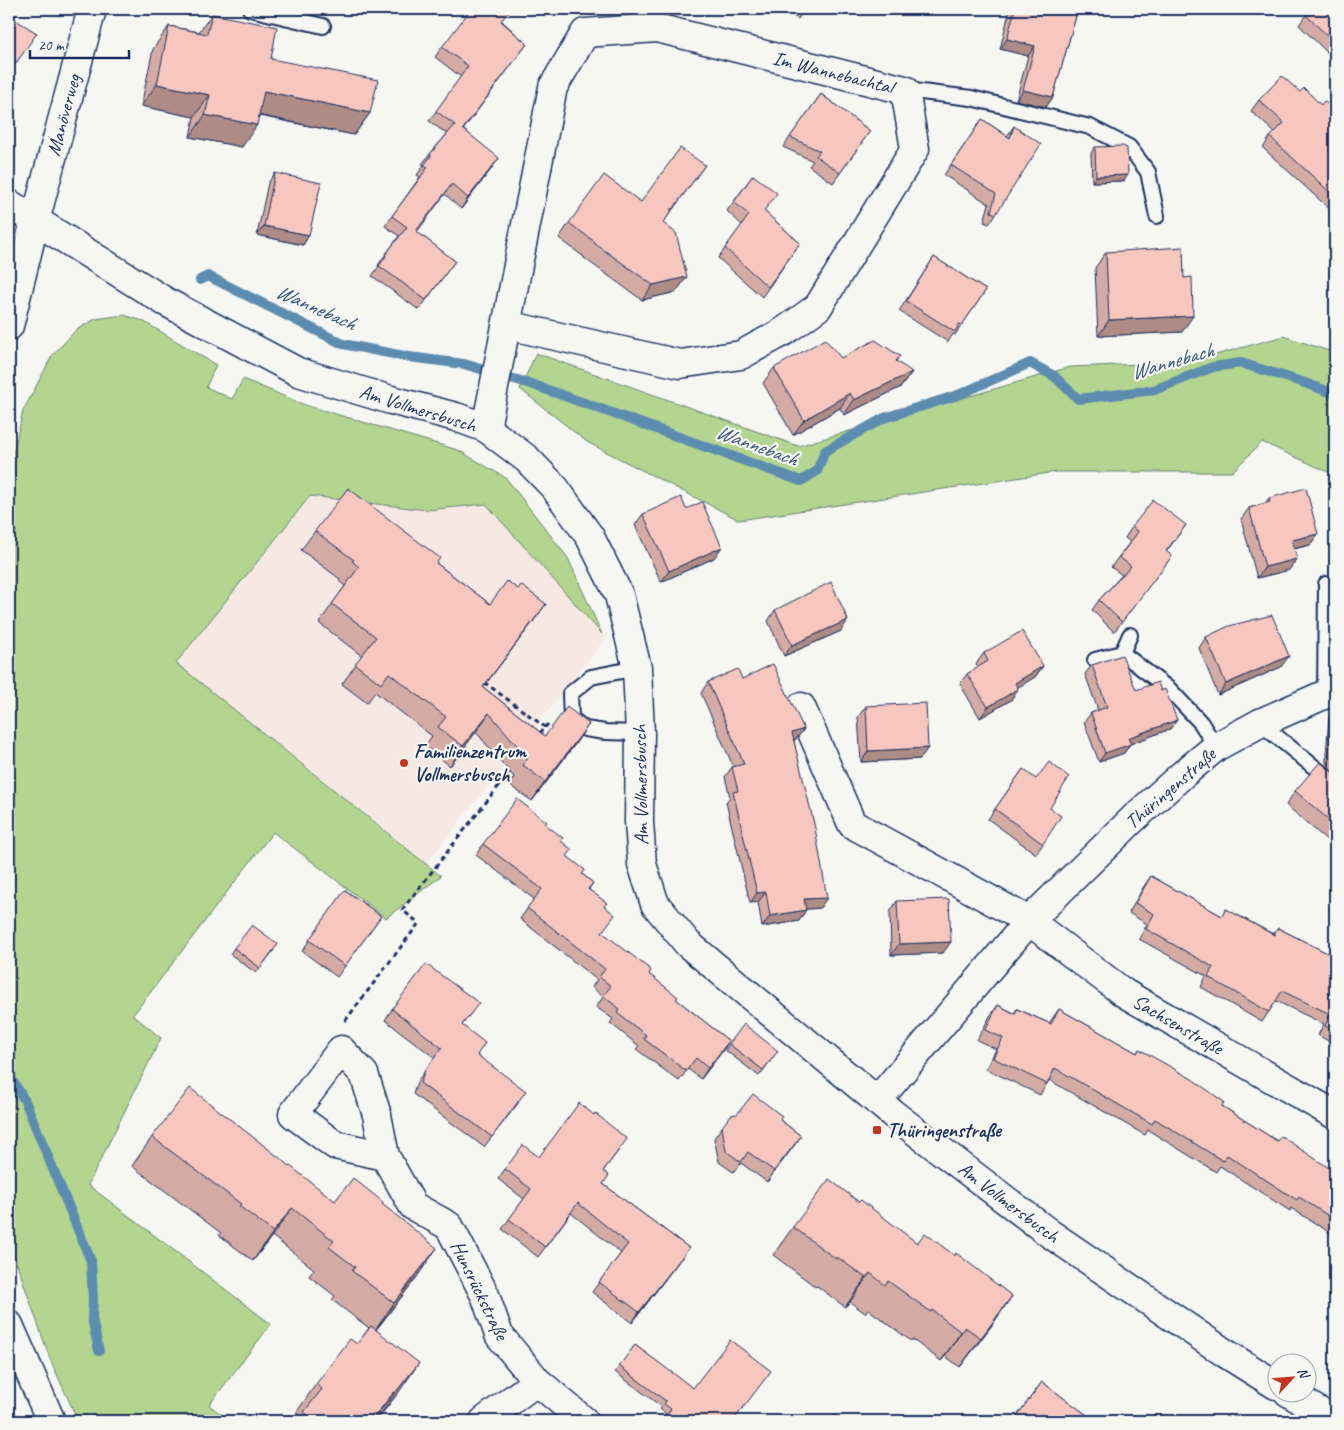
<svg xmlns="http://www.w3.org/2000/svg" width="1344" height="1430" viewBox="0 0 1344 1430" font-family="Caveat,sans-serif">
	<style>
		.built { fill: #f6e8e3 }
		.green { fill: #b3d58f; stroke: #678276 }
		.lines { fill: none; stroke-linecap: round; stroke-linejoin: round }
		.stream { stroke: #5b8db0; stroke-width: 10 }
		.lane-casing { stroke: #1b2f5e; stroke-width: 18 }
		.street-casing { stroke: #1b2f5e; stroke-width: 31 }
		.secondary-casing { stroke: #1b2f5e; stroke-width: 31 }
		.path { stroke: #1b2f5e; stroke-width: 3; stroke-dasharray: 5 4; stroke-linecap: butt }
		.lane { stroke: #f6f6f2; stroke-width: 14 }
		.street { stroke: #f6f6f2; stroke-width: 28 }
		.secondary { stroke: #f6f6f2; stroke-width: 28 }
		.wall { fill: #d4aba4; stroke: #1b2f5e }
		.shaded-wall { fill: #ad8b86; stroke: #1b2f5e }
		.building { fill: #f7c7bf; stroke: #1b2f5e }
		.poi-dot { fill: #c8321e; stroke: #f6f6f2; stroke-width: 2 }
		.labels { text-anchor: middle; stroke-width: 4.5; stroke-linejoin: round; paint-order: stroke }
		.street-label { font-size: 20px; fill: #1b2f5e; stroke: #f6f6f2 }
		.poi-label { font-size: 20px; font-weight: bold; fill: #1b2f5e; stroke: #f6f6f2; text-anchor: start }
		.water-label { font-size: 21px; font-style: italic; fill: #365680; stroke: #f6f6f2 }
	</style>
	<rect width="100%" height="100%" fill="#f6f6f2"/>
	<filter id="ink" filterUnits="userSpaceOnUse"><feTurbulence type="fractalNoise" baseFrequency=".02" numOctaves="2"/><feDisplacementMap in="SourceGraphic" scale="10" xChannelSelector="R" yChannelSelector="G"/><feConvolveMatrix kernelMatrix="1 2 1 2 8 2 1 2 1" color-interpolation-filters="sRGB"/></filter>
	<g filter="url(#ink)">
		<path class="built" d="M310 496 427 510 486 504 602 634H609L427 863 176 663Z"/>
		<path class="green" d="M124 315 143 321 216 365 206 387 232 399 243 379 305 405 458 450 506 478 568 558 602 634 486 504 427 510 310 496 176 663 441 876 386 918 273 832 133 1015 161 1038 88 1185 271 1324 209 1405 230 1421H78L50 1359 9 1241V472L23 411 52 356 76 330 95 319Z
			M1284 336 1335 353V475L1262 442 1232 472H1056L739 520 587 442 520 389 536 353 798 446 1070 367 1190 362Z"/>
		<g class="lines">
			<path class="stream" d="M200 280 208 276 343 344 409 357 464 364 531 384 801 481 817 471 825 451 884 418 958 395 1030 363 1054 376 1078 399 1154 390 1213 367 1241 363 1302 382 1335 394
				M9 1075 25 1101 91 1261 93 1299 92 1318 99 1351"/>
			<g class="lane-casing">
				<path id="lane" d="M250 9 323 26
					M905 90 971 98 1090 127 1129 147 1148 172 1157 216
					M1122 653 1170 690 1201 723 1216 747
					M1095 660 1122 653 1130 635
					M637 668 591 677 570 694 571 718 585 729 605 732 640 733
					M1325 694 1326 584
					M1260 723 1335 784"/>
			</g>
			<g class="street-casing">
				<path id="street" d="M9 204 166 302 298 372 391 400 456 417 486 428 527 459 555 488 590 537 619 595 637 668 640 733 639 822 642 864 655 904 688 944 893 1114 1049 1233 1225 1353 1276 1385
					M35 221 92 9
					M486 428 553 87 585 33 657 28 905 90 915 149 818 307 783 332 741 355 680 364 507 325
					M801 707 852 824 1029 921 1124 993 1335 1115
					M877 1101 1029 921 1133 819 1182 775 1216 747 1260 723 1335 690
					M385 1156 335 1145 293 1114 341 1050 364 1074 377 1115 385 1156 413 1206 449 1226 485 1295 499 1335 537 1381
					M1288 1392 1334 1421
					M484 1421 537 1381 584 1421"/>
			</g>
			<g class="secondary-casing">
				<path id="secondary" d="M9 326 35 221
					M9 1325 51 1421"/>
			</g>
			<path class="path" d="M484 682 545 727
				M539 734 548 724
				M345 1021 419 923 402 910 512 769"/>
			<use href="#lane" class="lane"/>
			<use href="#street" class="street"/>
			<use href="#secondary" class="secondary"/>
		</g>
		<path class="wall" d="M769 9H778L775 13Z
			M782 9H805L798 19Z
			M1010 9H1078L1053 97 1046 107 1016 100 1028 56 1000 49Z
			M1335 9V60L1299 25 1306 15Z
			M212 14 271 59 370 113 354 135 259 116 242 147 190 137 194 117 141 106 153 49 169 26 199 32Z
			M502 21 527 44 463 130 492 168 461 209 445 194 417 232 455 261 419 310 372 276 379 266 378 265 399 236 385 226 420 177 417 175 424 165 422 164 430 154 447 134 429 121 461 77 435 57 442 47Z
			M1300 92 1321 105 1335 111V214L1263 148 1270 137 1275 133 1251 111 1259 100Z
			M821 94 870 131 833 183 809 166 813 161 783 147Z
			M982 119 1007 136 1014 126 996 214 989 224 984 222 989 204 944 175Z
			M1095 147 1124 181 1092 182 1091 153Z
			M705 165 663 223 676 292 642 300 584 258V257L559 238 569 223 641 202Z
			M275 173 309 235 303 245 257 235 268 183Z
			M753 175 764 211 800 243 762 297 718 258 742 225 727 211Z
			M1106 252 1184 278 1182 332 1098 336 1095 268Z
			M934 257 986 290 955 335 953 334 948 342 899 311Z
			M841 358 912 372 901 387 844 415 840 408 793 435 763 383 774 368Z
			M1269 498 1318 534 1310 545 1294 549 1289 570 1257 578 1241 519 1249 508 1265 503Z
			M643 514 714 558 661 582 635 525Z
			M1186 525 1166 552 1172 556 1114 632 1092 610 1099 600 1122 575 1111 567 1130 542 1125 538 1132 527Z
			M315 531 436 563 490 604 518 589 546 604 532 623 483 687 545 736 576 743 532 801 509 785 514 777 476 732 450 766 425 746 432 736 375 692 367 703 342 684 362 656 319 623 345 586 339 581 340 579 301 550Z
			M775 610 841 631 784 656 768 621Z
			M1335 636V654H1334Z
			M1206 637 1281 667 1218 695 1199 648Z
			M984 653 1043 666 1035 677 1017 687 1011 700 980 718 960 684 967 674 978 667 976 664Z
			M1092 665 1136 690 1161 691 1177 720 1170 729 1130 744 1124 753 1099 762 1084 722 1091 713 1098 710 1085 674Z
			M742 679 804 729 796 739 794 740 820 908 806 909 799 921 762 927 758 902 750 903 726 802 730 797 725 777 732 767 733 766 701 693 708 682Z
			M866 706 920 759 861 762 858 717Z
			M1335 709V847L1286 805 1295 791 1334 773 1326 765V758L1328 755 1326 754 1329 718Z
			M1023 769 1050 808 1043 844 1036 854 988 819Z
			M545 824 561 841 567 856 582 874 593 883 589 889 604 906 602 933 649 974 676 999 729 1041 701 1079 688 1069 679 1081 636 1049 639 1046 610 1023 613 1019 596 1007 603 997 592 987 597 980 520 919 534 899 476 855 483 844Z
			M1151 876 1222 916 1226 909 1273 934 1278 928 1335 957V1045L1318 1035 1324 1024 1276 1001 1262 1022 1201 987 1206 976 1139 939 1147 924 1129 913 1144 886Z
			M345 890 381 916 337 977 302 951Z
			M897 901 943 953 891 955 890 912Z
			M234 948 274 950 256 973 230 954Z
			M998 1005 1014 1013 1017 1009 1049 1023 1059 1009 1137 1053 1139 1049 1222 1106 1277 1141 1335 1172V1236L1291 1208 1290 1211 1220 1166 1216 1172 1148 1130 1145 1135 1049 1080 1040 1095 986 1069 996 1049 977 1040 990 1016Z
			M392 1009 471 1013 462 1025 477 1055 519 1102 484 1147 413 1094 418 1080 435 1058 385 1020Z
			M729 1044 774 1056 759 1076 725 1050Z
			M780 1120 801 1136 767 1182 741 1163 733 1172 719 1162 714 1138 722 1127Z
			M152 1137 335 1201 382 1204 417 1277 376 1330 399 1392 376 1421H297L301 1417 296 1413 316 1384 357 1344 369 1328 332 1300 335 1296 309 1276 314 1269 272 1236 253 1261 219 1235 221 1233 132 1166Z
			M619 1150 603 1171V1184L689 1248 632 1323 592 1292 621 1253 571 1213 538 1257 502 1229 524 1199 498 1179 505 1169 539 1157Z
			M859 1202 917 1243 955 1256 1012 1296 992 1325 960 1367 945 1356 941 1361 912 1339 911 1341 868 1309 865 1313 850 1302 845 1307 817 1286 816 1287 773 1255 793 1227Z
			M635 1345 734 1421H660L666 1414 660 1409 662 1407 615 1372Z
			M1042 1382 1095 1421H1013Z"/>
		<path class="shaded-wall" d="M1007 39 1035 46 1028 56 1000 49Z
			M157 84 210 95 194 117 141 106Z
			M1023 90 1053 97 1046 107 1016 100Z
			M264 91 370 113 354 135 248 113Z
			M205 115 257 125 242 147 190 137Z
			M499 158 492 168 461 209 468 198Z
			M1128 175 1124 181 1092 182 1096 176Z
			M264 226 309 235 303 245 257 235Z
			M687 277 676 292 642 300 653 285Z
			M1193 316 1182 332 1098 336 1109 320Z
			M912 372 901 387 844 415 854 400Z
			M850 393 840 408 793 435 804 420Z
			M1318 534 1310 545 1284 551 1292 540Z
			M722 547 714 558 661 582 669 571Z
			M1297 559 1289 570 1257 578 1265 567Z
			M546 604 532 623 469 706 483 687Z
			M848 620 841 631 784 656 792 645Z
			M1289 656 1281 667 1218 695 1226 684Z
			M1043 666 1035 677 1007 694 1015 683Z
			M1018 689 1011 700 980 718 988 707Z
			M489 713 476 732 450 766 463 746Z
			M1177 720 1170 729 1130 744 1124 753 1099 762 1105 753 1128 738Z
			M589 724 576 743 532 801 545 782Z
			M804 729 796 739 785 743 792 733Z
			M928 748 920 759 861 762 868 751Z
			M766 892 758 902 750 903 757 893Z
			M827 898 820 908 797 910 804 899Z
			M806 910 799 921 762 927 770 916Z
			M951 942 943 953 891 955 899 944Z
			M729 1041 722 1052 701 1079 708 1068Z
			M801 1136 793 1147 767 1182 774 1171Z
			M292 1208 272 1236 253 1261 273 1232Z
			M437 1248 417 1277 374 1332 394 1303Z
			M689 1248 681 1258 632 1323 639 1312Z
			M870 1273 850 1302 845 1307 866 1278Z
			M1012 1296 992 1325 960 1367 981 1338Z
			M965 1327 945 1356 941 1361 961 1332Z
			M419 1363 399 1392 376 1421 395 1393Z
			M394 1392 373 1421H371Z"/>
		<path class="building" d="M471 9H506L509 11 501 21 527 44 463 129 499 158 468 198 452 184 416 231 455 261 426 300 379 266 386 256 385 255 407 227 392 216 428 167 424 165 431 156 430 154 455 125 436 111 468 66 442 47Z
			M1015 9H1078L1053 97 1023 90 1035 46 1007 39Z
			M1312 9H1335V43L1306 15Z
			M212 14 277 27 271 59 378 80 370 113 264 91 257 125 205 115 210 95 157 84 169 26 207 34Z
			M9 16 37 33 10 72 9 71Z
			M1282 76 1300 92 1304 88 1321 105 1324 101 1335 111V197L1270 137 1284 123 1259 100Z
			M821 94 870 131 840 173 816 156 820 151 790 137Z
			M982 119 1010 138 1014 126 1041 144 996 214 991 212 996 194 951 165Z
			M1123 146 1127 148 1128 175 1096 176 1095 147Z
			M680 148 705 165 673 209 671 208V212L663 223 676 233 687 277 653 285 594 243 595 242 569 223 604 175 641 202Z
			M275 173 321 183 309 235 264 226Z
			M753 175 777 193 764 211 800 243 768 287 725 248 749 215 734 202Z
			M1183 247 1184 278 1192 277 1193 316 1109 320 1106 252Z
			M934 257 986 290 962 325 959 324 955 332 906 301Z
			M825 339 841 358 875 340 900 356 896 361 912 372 854 400 850 393 804 420 774 368Z
			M348 488 440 558 436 563 490 604 507 581 518 589 521 585 546 604 483 687 545 736 567 707 589 724 545 782 523 765 528 758 489 713 463 746 438 727 446 717 389 673 381 684 355 664 376 637 332 604 359 567 352 561 354 560 315 531Z
			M1306 488 1318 534 1292 540 1297 559 1265 567 1249 508 1270 502 1269 498Z
			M681 497 686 509 702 502 722 547 669 571 643 514Z
			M1153 500 1186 525 1166 551 1172 556 1122 622 1099 600 1131 566 1119 557 1138 532 1132 527Z
			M831 582 848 620 792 645 775 610Z
			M1272 615 1289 656 1226 684 1206 637 1229 626Z
			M1022 631 1043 666 1015 683 1018 689 988 707 967 674 988 661 984 653Z
			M1122 655 1136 690 1158 682 1161 691 1165 689 1177 720 1128 738 1131 744 1105 753 1091 713 1107 707 1092 665Z
			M773 664 804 729 792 733 815 828 827 898 804 899 806 910 770 916 766 892 757 893 733 792 738 791 732 767 744 764 708 682 738 669 742 679Z
			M926 703 928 748 868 751 866 706Z
			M1049 762 1069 777 1050 808 1061 816 1043 844 995 809 1023 769 1036 779Z
			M1320 762 1335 774V825L1295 791Z
			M517 799 547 822 545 824 563 838 561 841 572 850 567 856 585 870 582 874 593 883 588 889 607 903 604 906 615 915 602 932 651 970 649 974 678 997 676 999 729 1041 708 1068 696 1058 686 1071 644 1039 646 1035 617 1013 620 1009 603 996 611 986 599 977 605 969 527 908 542 889 483 844Z
			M1151 876 1222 916 1226 909 1274 935 1278 928 1335 957V1031L1325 1026 1330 1014 1282 991 1269 1012 1208 977 1213 967 1146 929 1154 914 1135 903Z
			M345 890 381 916 345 966 309 940Z
			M949 899 951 942 899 944 897 901Z
			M252 925 278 944 260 968 234 948Z
			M426 964 479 1003 462 1025 485 1043 477 1055 526 1091 492 1137 420 1083 425 1070 442 1048 392 1009Z
			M998 1005 1015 1014 1017 1009 1051 1024 1059 1009 1137 1053 1139 1049 1192 1079 1224 1102 1222 1106 1277 1141 1281 1136 1335 1172V1220L1299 1197 1297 1200 1227 1155 1223 1161 1155 1119 1152 1124 1055 1068 1047 1084 993 1058 1003 1038 985 1030Z
			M744 1024 778 1051 763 1070 729 1044Z
			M190 1088 335 1201 353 1178 383 1202 382 1204 437 1248 394 1303 352 1271 355 1267 329 1247 334 1241 292 1208 273 1232 239 1206 241 1204 152 1137Z
			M753 1094 782 1116 780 1120 801 1136 774 1171 748 1152 741 1162 726 1151 722 1127 731 1115 737 1114Z
			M579 1103 594 1115 595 1113 627 1139 603 1171 609 1175 603 1184 689 1248 639 1312 599 1282 628 1244 578 1203 545 1247 509 1219 531 1189 505 1169 523 1145 539 1157Z
			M829 1179 859 1202 861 1200 917 1243 925 1233 955 1256 956 1253 1012 1296 981 1338 965 1327 961 1332 932 1310 931 1312 888 1281 885 1285 870 1273 866 1278 837 1257 836 1259 793 1227Z
			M371 1326 419 1363 395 1393 394 1392 371 1421H315L304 1412 322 1389 316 1384 350 1339 357 1344Z
			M730 1340 771 1371 733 1421H661L671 1409 664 1404 666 1401 619 1366 635 1345 693 1388Z
			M1042 1382 1095 1421H1016L1018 1418 1016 1417Z
			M834 1415 842 1421H829Z"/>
	</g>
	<g class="poi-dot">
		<circle cx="404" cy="763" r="5"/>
		<rect x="872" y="1125" width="10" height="10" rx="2.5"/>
	</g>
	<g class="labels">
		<g class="street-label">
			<text transform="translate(833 72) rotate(14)" y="7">Im Wannebachtal</text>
			<text transform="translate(63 115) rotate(-75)" y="7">Manöverweg</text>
			<text transform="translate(418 408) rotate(17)" y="7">Am Vollmersbusch</text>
			<text transform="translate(640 785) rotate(-91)" y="7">Am Vollmersbusch</text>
			<text transform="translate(1170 788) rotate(-41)" y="7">Thüringenstraße</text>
			<text transform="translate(1178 1024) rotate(30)" y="7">Sachsenstraße</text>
			<text transform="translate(1009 1202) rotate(37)" y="7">Am Vollmersbusch</text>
			<text transform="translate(480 1290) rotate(64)" y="7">Hunsrückstraße</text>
		</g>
		<g class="poi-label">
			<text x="414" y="758">Familienzentrum<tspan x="414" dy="23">Vollmersbusch</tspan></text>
			<text x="887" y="1137">Thüringenstraße</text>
		</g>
		<g class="water-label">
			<text transform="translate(316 307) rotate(24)" y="7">Wannebach</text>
			<text transform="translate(1172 361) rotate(-16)" y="7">Wannebach</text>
			<text transform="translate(757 445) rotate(20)" y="7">Wannebach</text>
		</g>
	</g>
	<rect width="1344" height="1430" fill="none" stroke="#f6f6f2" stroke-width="30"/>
	<rect x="15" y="15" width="1314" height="1400" fill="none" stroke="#1b2f5e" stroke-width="2" filter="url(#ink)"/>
	<g transform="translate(1292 1378) rotate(64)"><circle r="24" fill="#f6f6f2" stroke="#9ea6b7"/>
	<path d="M0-4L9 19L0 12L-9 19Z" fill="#c8321e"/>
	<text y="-8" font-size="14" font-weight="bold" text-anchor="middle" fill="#1b2f5e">N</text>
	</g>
	<path d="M30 50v8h99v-8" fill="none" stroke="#1b2f5e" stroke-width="2.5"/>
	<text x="38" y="50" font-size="15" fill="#1b2f5e" stroke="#f6f6f2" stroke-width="4" paint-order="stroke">20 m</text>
</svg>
